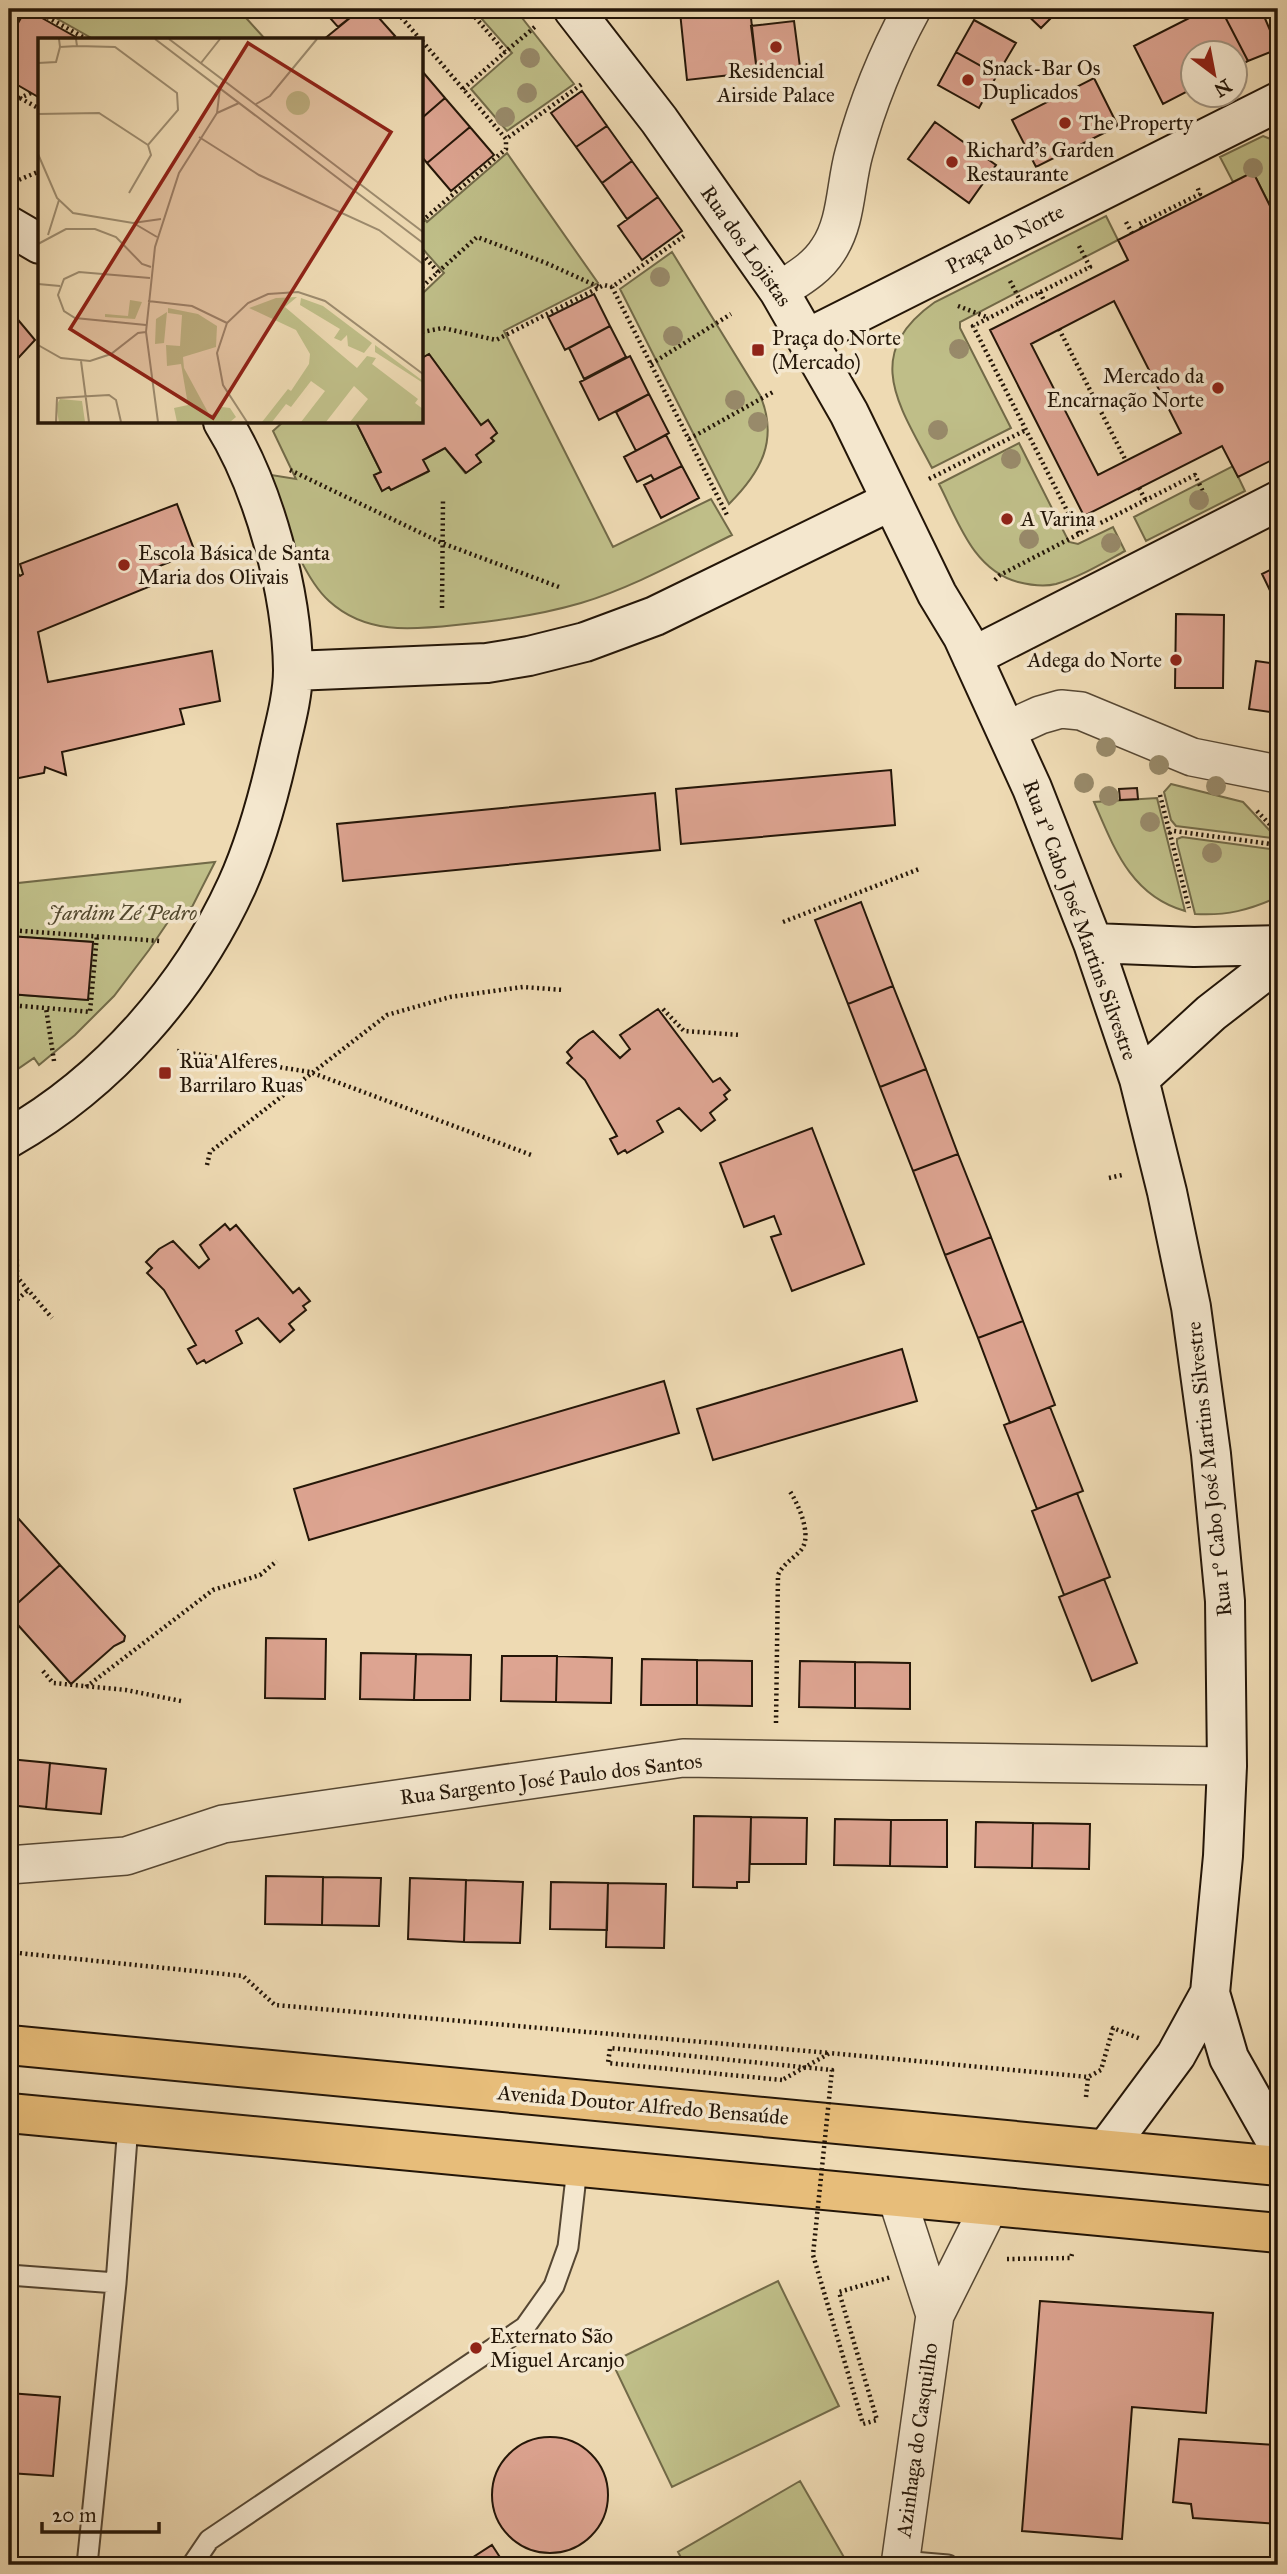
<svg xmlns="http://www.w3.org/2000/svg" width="1287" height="2574" viewBox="0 0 1287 2574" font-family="'IM FELL Great Primer',serif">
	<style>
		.green { fill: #bfbe88; stroke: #726a48; stroke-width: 2 }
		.building { fill: #dda491; stroke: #241608; stroke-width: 2; fill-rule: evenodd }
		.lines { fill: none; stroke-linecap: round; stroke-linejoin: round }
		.lane-casing { stroke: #564733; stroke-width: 23 }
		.street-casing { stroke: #564733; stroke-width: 40 }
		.secondary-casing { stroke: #241608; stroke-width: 42 }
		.highway-casing { stroke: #241608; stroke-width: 42 }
		.path { stroke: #241608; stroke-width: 4.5; stroke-dasharray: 2 3.5; stroke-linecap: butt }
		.lane { stroke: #f4e7ce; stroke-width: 19 }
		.street { stroke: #f4e7ce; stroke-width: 37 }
		.secondary { stroke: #f4e7ce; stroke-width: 38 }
		.highway { stroke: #e7bd7a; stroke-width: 38 }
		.path-bridge { stroke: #241608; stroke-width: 4.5; stroke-dasharray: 2 3.5; stroke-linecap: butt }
		.tree { fill: #988a6a }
		.poi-dot { fill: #8f2418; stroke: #f4e7ce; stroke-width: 2.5 }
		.labels { text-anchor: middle; stroke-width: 7; stroke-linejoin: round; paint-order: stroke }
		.poi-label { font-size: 21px; fill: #241608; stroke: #f4e7ce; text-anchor: start }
		.street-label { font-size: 21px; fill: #241608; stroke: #f4e7ce }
		.park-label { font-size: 21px; font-style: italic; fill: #52482e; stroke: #f4e7ce }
		.inset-road { fill: none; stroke: #9d8c6f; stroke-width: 2 }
		.view { fill: #8f2418; fill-opacity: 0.15; stroke: #8f2418; stroke-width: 3.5 }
		.inset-edge { fill: none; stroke: #241608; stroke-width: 3.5 }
	</style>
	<rect width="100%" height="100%" fill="#eedab3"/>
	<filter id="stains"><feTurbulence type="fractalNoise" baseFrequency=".00286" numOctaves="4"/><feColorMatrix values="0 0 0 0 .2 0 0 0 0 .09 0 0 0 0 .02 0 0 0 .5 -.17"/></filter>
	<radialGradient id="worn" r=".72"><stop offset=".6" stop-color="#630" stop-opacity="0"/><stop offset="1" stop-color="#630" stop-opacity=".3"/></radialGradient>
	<path class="green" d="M40 9H238L266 40H95Z
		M473 9H515L574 84 507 131 471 89 512 53Z
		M1263 136 1278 142V222L1253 172 1233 182 1220 157Z
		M507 153 598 283 504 331 613 547 711 499 732 535C683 559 634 587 581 603 540 615 498 621 456 625 410 630 365 634 329 601 300 575 281 511 265 474L296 479 273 431 283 422H356L381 472 374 476 382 490 389 487 391 490 428 472 423 460 445 448 465 473 481 462 476 455 493 442 491 438 497 433 488 420 481 425 429 354 422 358V294L444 273 422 248V216L427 222Z
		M1106 216 1118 240 960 322V328L1011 428 932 468C899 405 861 354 935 302Z
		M672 252 760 395C779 440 761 472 729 504L620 289Z
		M1019 443 1069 542 1078 544 1113 527 1125 551C1103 563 1080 577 1056 584 1044 587 1030 585 1018 582 973 570 958 521 939 484Z
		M1233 466 1245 491 1146 541 1134 517Z
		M1171 784 1243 802 1272 833V838L1176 826 1171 820 1164 792Z
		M1157 798 1185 911C1131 896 1114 848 1094 802Z
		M1182 837 1278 850V897C1250 910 1226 916 1195 914L1177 843V839Z
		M215 862 192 907 174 913 149 950 114 996 75 1035 39 1065 34 1058 9 1075V994L87 1000 93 942 10 936 9 941V884Z
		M778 2281 839 2406 672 2487 612 2362Z
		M800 2481 845 2559 834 2565H685L678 2552Z"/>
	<path class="building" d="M26 9 81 40H40V98L9 80V39Z
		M322 9H361L338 27Z
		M361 9H371L395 36 390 40H323Z
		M708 9H750L757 72 687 80 680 12Z
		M1021 9H1060L1041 28Z
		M1207 9H1221L1248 61 1234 68V52H1192V89L1163 104 1134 46Z
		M1221 9H1261L1278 49 1248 61Z
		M974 20 1016 43 997 75 956 52Z
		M794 21 800 67 757 72 751 26Z
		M956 52 997 75 979 108 938 85Z
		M422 71 445 98 422 118Z
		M1094 78 1118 126 1036 167 1012 120Z
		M582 91 607 126 576 147 551 113Z
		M445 98 470 127 427 163 422 157V118Z
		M935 122 996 165 969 203 908 159Z
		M607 126 632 161 602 183 576 147Z
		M470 127 494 155 451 191 427 163Z
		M632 161 658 197 627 219 602 183Z
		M1253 172 1278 222V457L1238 477 1222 446 1084 516 990 330 1128 260 1118 240ZM1114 301 1181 433 1098 475 1031 344Z
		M658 197 682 231 642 260 618 226Z
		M594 294 610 326 565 350 548 317Z
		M9 309 35 340 9 368Z
		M610 326 626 357 584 379 569 348Z
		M429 354 481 425 488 420 497 433 491 438 494 441 476 455 481 462 466 473 445 448 423 460 429 471 391 490 389 487 382 491 374 475 381 472 356 422H422V358Z
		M630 356 649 394 599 420 580 382Z
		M649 394 669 433 636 451 616 412Z
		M666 435 682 466 654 480 651 475 637 482 624 457Z
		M682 466 699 498 661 518 644 485Z
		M177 504 195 552 157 567 163 581 38 632 48 682 212 651 220 701 180 709 184 724 62 752 66 775 45 767 44 773 9 780V728L16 727 9 688V563L20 576 23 574 20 564Z
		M1278 566V607L1262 574Z
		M1176 614 1224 615 1223 688H1175Z
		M1256 661 1278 664V713L1249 709Z
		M891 770 895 825 681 844 676 789Z
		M1137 788 1138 799 1120 800 1119 789Z
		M655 793 660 850 343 881 337 824Z
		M861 902 893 986 848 1004 815 920Z
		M9 936 93 942 88 1000 9 994Z
		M893 986 926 1069 880 1087 848 1004Z
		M658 1009 713 1082 720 1078 730 1090 724 1095 727 1099 710 1113 715 1120 701 1131 679 1108 657 1121 663 1132 627 1153 625 1150 618 1154 610 1139 617 1136 585 1080 567 1063 572 1058 567 1052 579 1040 593 1031 620 1058 630 1049 620 1035Z
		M926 1069 958 1154 913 1171 880 1087Z
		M812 1128 864 1264 792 1291 771 1237 781 1234 774 1216 744 1227 720 1163Z
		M958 1154 991 1237 945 1255 913 1171Z
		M225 1224 230 1230 236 1225 293 1293 299 1288 310 1301 303 1306 306 1310 289 1324 294 1330 280 1342 258 1318 236 1331 242 1343 206 1363 204 1360 197 1364 188 1349 196 1345 164 1290 147 1273 152 1268 146 1262 159 1249 173 1241 199 1268 209 1259 200 1245Z
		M991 1237 1023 1321 978 1338 945 1255Z
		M1023 1321 1055 1405 1010 1423 978 1338Z
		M902 1349 917 1401 713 1460 697 1409Z
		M664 1381 679 1433 309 1540 294 1489Z
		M1050 1407 1083 1491 1037 1509 1004 1425Z
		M1077 1493 1110 1577 1064 1595 1032 1511Z
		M9 1508 60 1565 9 1611Z
		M60 1565 125 1636 124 1641 114 1646 71 1684 9 1615V1611Z
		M1104 1579 1137 1663 1092 1681 1059 1597Z
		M266 1638 326 1639 325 1699 265 1698Z
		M361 1653 416 1654 414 1700 360 1699Z
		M416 1654 471 1655 470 1700H414Z
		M502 1656H557L556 1702 501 1701Z
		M557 1656 612 1658 611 1703 556 1702Z
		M642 1659 697 1660V1705H641Z
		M697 1660 752 1661V1706L697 1705Z
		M800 1661 855 1662V1708L799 1707Z
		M855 1662 910 1663V1709L855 1708Z
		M9 1759 50 1763 46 1809 9 1805Z
		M50 1763 106 1769 101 1814 46 1809Z
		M694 1816 751 1817 749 1882H737V1888L693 1887Z
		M751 1817 807 1818 806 1864H750Z
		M835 1819 891 1820 890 1866 834 1865Z
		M891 1820H947V1867L890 1866Z
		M976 1822 1033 1823 1032 1868 975 1867Z
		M1033 1823 1090 1824 1089 1869 1032 1868Z
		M266 1876 323 1877 322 1925 265 1924Z
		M323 1877 381 1878 379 1926 322 1925Z
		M410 1878 466 1880 464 1942 408 1939Z
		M466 1880 523 1882 520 1943 464 1942Z
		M551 1882 608 1883 607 1930 550 1929Z
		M608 1883 666 1884 664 1948 606 1947Z
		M1040 2301 1213 2313 1206 2413 1132 2407 1122 2539 1022 2531Z
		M9 2393 60 2397 53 2476 9 2473Z
		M492 2495a58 58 0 1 1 116 0a58 58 0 1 1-116 0Z
		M1179 2439 1278 2445V2524L1193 2518 1191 2504 1173 2502Z
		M492 2545 505 2565H461Z"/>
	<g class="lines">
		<g class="lane-casing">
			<path id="lane" d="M9 2275 116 2283
				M901 2561 948 2565
				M87 2565 116 2283 128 2125
				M192 2565 209 2540 525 2327 554 2286 568 2247 577 2168"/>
		</g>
		<g class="street-casing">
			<path id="street" d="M779 291C797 279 816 269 828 250 847 222 845 185 854 153 868 101 887 55 912 9
				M1007 730 1040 715 1061 709 1081 711 1192 757 1278 774
				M9 1865 126 1856 223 1824 683 1758 1227 1766
				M897 2198 935 2315
				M900 2565 935 2315 989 2207"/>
		</g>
		<g class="secondary-casing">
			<path id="secondary" d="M573 9 659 120 779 291 849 413 937 594 963 637 1032 788 1093 943 1139 1079 1167 1192 1191 1307 1211 1454 1225 1601 1227 1766 1223 1856 1210 1993 1229 2058 1278 2145
				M9 226 40 244
				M808 338 1278 102
				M972 657 1278 501
				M293 671 487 663 529 656 585 642 655 616 891 501
				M1093 943 1194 947 1278 945
				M1139 1079 1211 1013 1278 961
				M9 1138C108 1082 190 988 237 885 255 845 267 802 277 759 283 731 293 699 293 670 292 592 264 488 223 422
				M1107 2148 1176 2055 1210 1993"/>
		</g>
		<g class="highway-casing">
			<path id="highway" d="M9 2045 1278 2166
				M9 2113 1278 2233"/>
		</g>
		<path class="path" d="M33 9 88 40
			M394 9 421 40
			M468 9 505 52 536 26
			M422 41 506 139 582 84
			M463 89 505 52
			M20 98 40 109
			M9 103 31 93
			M9 184 40 171
			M422 221 506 149V139
			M1126 222 1132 233
			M1142 228 1139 224 1200 194 1197 186
			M684 236 612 287 727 515
			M1079 246 1090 267 973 326 1079 534 1195 475 1205 496
			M422 254 438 272 422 287
			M438 272 477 237 546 263 599 287
			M1010 281 1021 302
			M1040 292 1045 303
			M958 306 989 318
			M1059 329 1126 461
			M422 332 443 328 496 340 604 285 612 287
			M651 364 731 314
			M689 439 773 392
			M290 470 442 543 559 587
			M929 479 1026 430
			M1139 488 1146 501
			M995 580 1000 575 1079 534
			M442 608 443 499
			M1160 795 1189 908
			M1257 811 1278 833
			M1169 833 1174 831 1278 845
			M783 922 919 869
			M9 930 160 941
			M9 1005 46 1008
			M663 1009 684 1031 741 1035
			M177 1051 310 1072 534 1156
			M54 1061 46 1008 90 1012 97 935
			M207 1165 210 1152 387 1015 450 997 523 987 564 990
			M1109 1178 1122 1175
			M16 1182 17 1277 52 1318
			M9 1307 28 1290
			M43 1671 53 1683 126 1690 181 1701
			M86 1687 213 1590 260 1575 277 1561
			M776 1723 778 1575C783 1564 793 1559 801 1550 813 1536 798 1503 789 1490
			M9 1952 243 1976 275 2005 830 2053
			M784 2079 830 2053 1088 2077 1101 2070 1113 2028 1141 2039
			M1086 2097 1088 2077
			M1007 2259 1071 2258 1072 2254"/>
		<use href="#lane" class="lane"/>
		<use href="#street" class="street"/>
		<use href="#secondary" class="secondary"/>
		<use href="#highway" class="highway"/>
		<path class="path-bridge" d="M782 2080 608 2063 610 2048 832 2070 813 2255 863 2424 877 2420 839 2292 891 2277"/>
	</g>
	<g class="tree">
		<circle cx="530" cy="58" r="10"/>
		<circle cx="527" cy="93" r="10"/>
		<circle cx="505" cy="117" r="10"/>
		<circle cx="1253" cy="168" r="10"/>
		<circle cx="660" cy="277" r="10"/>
		<circle cx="673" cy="336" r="10"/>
		<circle cx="959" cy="349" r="10"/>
		<circle cx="735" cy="400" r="10"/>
		<circle cx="758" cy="422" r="10"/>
		<circle cx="938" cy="430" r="10"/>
		<circle cx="1011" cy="459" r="10"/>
		<circle cx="1199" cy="500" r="10"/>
		<circle cx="1029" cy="539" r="10"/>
		<circle cx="1111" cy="543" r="10"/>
		<circle cx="1106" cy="747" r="10"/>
		<circle cx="1159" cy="765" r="10"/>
		<circle cx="1084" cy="783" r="10"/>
		<circle cx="1216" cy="786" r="10"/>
		<circle cx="1109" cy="796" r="10"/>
		<circle cx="1150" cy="822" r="10"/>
		<circle cx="1212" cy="853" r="10"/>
	</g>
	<g class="poi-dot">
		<circle cx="776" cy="47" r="7"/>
		<circle cx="968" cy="80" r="7"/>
		<circle cx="1065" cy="123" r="7"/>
		<circle cx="952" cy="162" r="7"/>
		<rect x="751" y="343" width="14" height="14" rx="3.5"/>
		<circle cx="1218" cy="388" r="7"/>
		<circle cx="1007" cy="519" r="7"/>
		<circle cx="124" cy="565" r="7"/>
		<circle cx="1176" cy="660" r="7"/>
		<rect x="158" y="1066" width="14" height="14" rx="3.5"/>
		<circle cx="476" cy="2348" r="7"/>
	</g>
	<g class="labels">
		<g class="poi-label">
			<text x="982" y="75">Snack-Bar Os<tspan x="982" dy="24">Duplicados</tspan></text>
			<text x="776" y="78" text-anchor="middle">Residencial<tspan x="776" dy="24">Airside Palace</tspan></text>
			<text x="1079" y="130">The Property</text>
			<text x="966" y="157">Richard's Garden<tspan x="966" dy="24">Restaurante</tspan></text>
			<text x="772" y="345">Praça do Norte<tspan x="772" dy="24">(Mercado)</tspan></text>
			<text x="1204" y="383" text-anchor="end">Mercado da<tspan x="1204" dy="24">Encarnação Norte</tspan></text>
			<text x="1021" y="526">A Varina</text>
			<text x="138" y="560">Escola Básica de Santa<tspan x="138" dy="24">Maria dos Olivais</tspan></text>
			<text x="1162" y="667" text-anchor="end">Adega do Norte</text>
			<text x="179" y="1068">Rua Alferes<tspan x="179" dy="24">Barrilaro Ruas</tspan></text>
			<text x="490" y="2343">Externato São<tspan x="490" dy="24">Miguel Arcanjo</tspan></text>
		</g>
		<g class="street-label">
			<text transform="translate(1005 239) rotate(-27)" y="7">Praça do Norte</text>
			<text transform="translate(746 246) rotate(55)" y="7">Rua dos Lojistas</text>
			<text transform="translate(1080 920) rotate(70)" y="7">Rua 1º Cabo José Martins Silvestre</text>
			<text transform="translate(1209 1469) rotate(-96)" y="7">Rua 1º Cabo José Martins Silvestre</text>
			<text transform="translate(551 1779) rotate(-7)" y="7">Rua Sargento José Paulo dos Santos</text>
			<text transform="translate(643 2105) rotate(5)" y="7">Avenida Doutor Alfredo Bensaúde</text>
			<text transform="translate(917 2440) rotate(-82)" y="7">Azinhaga do Casquilho</text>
		</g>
		<g class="park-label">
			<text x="123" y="920">Jardim Zé Pedro</text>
		</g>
	</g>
	<g transform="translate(38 38)">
		<rect width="385" height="385" fill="#eedab3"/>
		<path d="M248 65a12 12 0 1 1 24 0a12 12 0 1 1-24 0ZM259 259 247 269 319 330 329 318 338 320 334 326 380 361 377 365 385 371V384H312L330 361 316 348 288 384H263L287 353 273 343 253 369 248 366 234 384H224L250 351 253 353 271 326 272 316 258 292 211 270 238 260ZM263 260 285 268 334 305 326 315 310 308 309 297 303 303 296 300 302 291 262 267ZM92 262 104 264 97 281 67 279V276L90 278ZM130 270 160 276 179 288 178 309 145 319 146 330 172 378 184 369 192 370 198 379 192 384H139L136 370 150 367 143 326 129 328 128 307 142 308 144 277 130 275ZM129 274 126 305 117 306 118 281ZM337 307 385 343V345L337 314ZM22 361 44 363 47 384H21L18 368Z" fill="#bfbe88"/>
		<path class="inset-road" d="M21 1 22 9 39 8 38 1M117 1 385 205M131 1 385 194M0 25 18 24 22 9M163 25 182 1M218 66 232 58 279 1M179 75 201 65M0 76 61 75 110 107 140 72 139 55 77 9 39 8M161 99 221 137 341 192 385 226M0 116 19 160 35 175 95 185 123 181M91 155 113 117 110 107M97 186 119 199M10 197 21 162M0 206 28 191H57L78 199 104 226 113 229M0 246 22 248M110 263 154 268 189 285M108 287 37 280 26 273 20 257 26 241 41 234 112 240M0 307 23 320 52 323 73 316 100 295 108 294M43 323 51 384M18 384 19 360 71 357 78 362 83 384M120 384 108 294 117 209 141 135 179 75 182 50M209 384 185 347 179 315 189 285 210 265 230 256 260 254 287 263 385 336"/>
		<path class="view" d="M210 5 353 94 175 380 32 291Z"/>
		<rect width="385" height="385" class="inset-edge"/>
	</g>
	<rect width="1287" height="2574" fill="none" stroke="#eedab3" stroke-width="35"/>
	<rect x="10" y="10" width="1266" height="2553" fill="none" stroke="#241608" stroke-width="3.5"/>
	<rect x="18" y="18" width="1252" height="2539" fill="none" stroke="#241608" stroke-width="2"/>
	<g transform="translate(1214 74) rotate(148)"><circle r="33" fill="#f4e7ce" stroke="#a1937f" stroke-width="2"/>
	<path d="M0-5L12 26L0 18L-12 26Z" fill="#8f2418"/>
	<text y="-10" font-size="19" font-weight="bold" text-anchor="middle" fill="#241608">N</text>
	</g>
	<path d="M42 2522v10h117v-10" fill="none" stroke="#241608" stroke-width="3.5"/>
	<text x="52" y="2522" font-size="21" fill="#241608" stroke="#f4e7ce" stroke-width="5" paint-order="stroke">20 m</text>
	<rect width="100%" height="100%" filter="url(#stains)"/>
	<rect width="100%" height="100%" fill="url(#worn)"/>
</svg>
